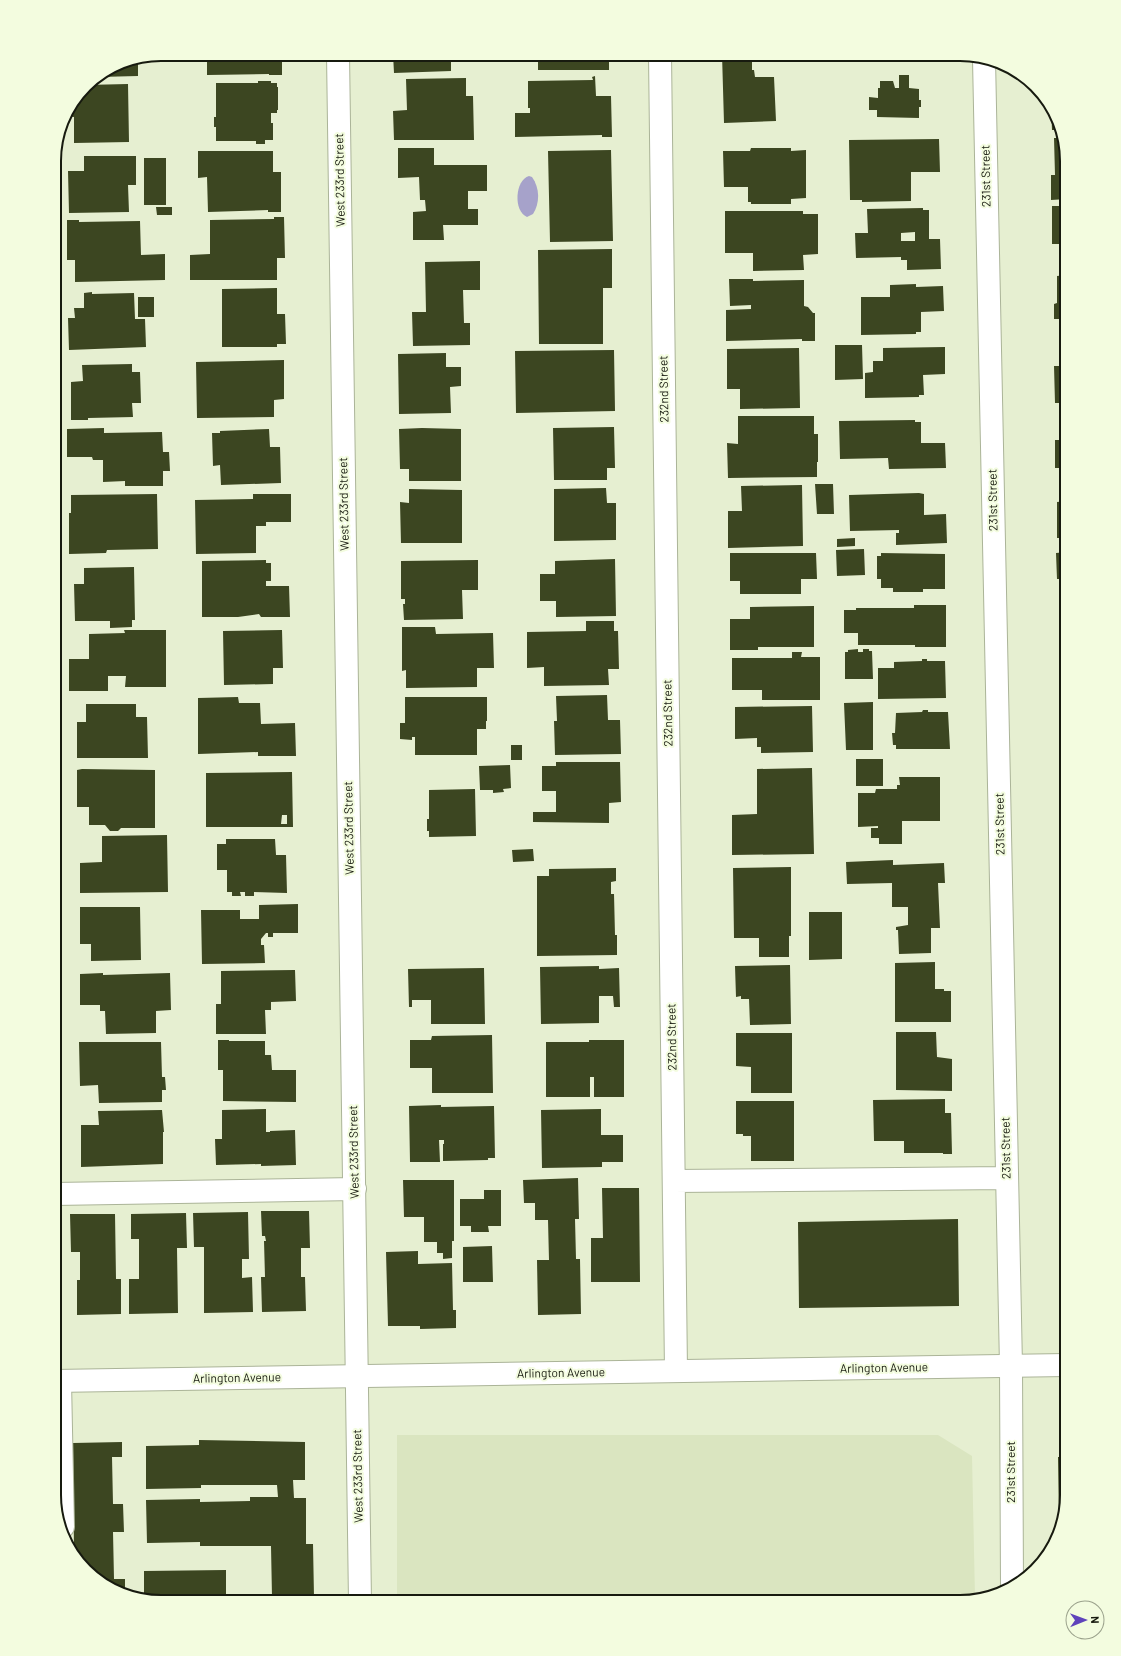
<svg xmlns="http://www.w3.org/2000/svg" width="1121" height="1656" viewBox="0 0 1121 1656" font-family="Barlow,sans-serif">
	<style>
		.built { fill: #dae5c0 }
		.water { fill: #a6a2ca }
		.building { fill: #3c4621; fill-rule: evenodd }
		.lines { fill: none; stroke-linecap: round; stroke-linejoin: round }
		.minor-casing { stroke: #abb498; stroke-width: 24 }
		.major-casing { stroke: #abb498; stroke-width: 24 }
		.minor { stroke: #fff; stroke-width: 22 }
		.major { stroke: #fff; stroke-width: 22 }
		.labels { text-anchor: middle; stroke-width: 4; stroke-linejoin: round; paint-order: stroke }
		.street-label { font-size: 12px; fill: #171a0f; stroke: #f3fcdf }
		.rim { fill: none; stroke: #171a0f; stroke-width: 2 }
	</style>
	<rect width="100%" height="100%" fill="#e6efd1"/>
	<path class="built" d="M938 1435 972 1456 975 1598 960 1602H397V1435Z"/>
	<path class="water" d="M529 176 532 177C540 188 540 203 533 214L527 217C513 211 515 180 529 176Z"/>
	<path class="building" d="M207 54H282V75H269V74L207 75Z
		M393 54H451V71L394 73Z
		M538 54H609V70H538Z
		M722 54H752V70H754L755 77H774L776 121 724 123Z
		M138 59V76L98 77 120 62Z
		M899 75H909V88L919 89V100H921V107H919V118L877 117V110H869V97L878 98V88H880V81H893L895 88H899Z
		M595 76 596 96H611L612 137H602V135L515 137V113H530V108H528V81L593 80 592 77Z
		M466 78V96H473L474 140H394L393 111 407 110 406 79Z
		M258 81H271V83H277V87H278V110H277V113H271V123H273V140H265V144H256V141H216V127H214V117H216V83H258Z
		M128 84 129 142 74 143V117L66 116V115L85 85Z
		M1051 106 1053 108 1059 130H1052Z
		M1054 138H1061L1067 161V199L1051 200V175H1055Z
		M939 139 940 172H911V201L862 202V200H850L849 140Z
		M398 148H434V165H487V191H468V209H478V225H443L444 240H413V212L426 211 425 200H420L419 177 398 178Z
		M751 148H791V151L806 150V198L791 199V204H751V202H748V187H724L723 151H750Z
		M611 150 613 241 550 242 548 151Z
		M198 151H273V172H281V212H268V210L208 212 207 177 198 178Z
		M84 156H136V185H128L129 212 69 213 68 171H84Z
		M144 158H166V205H144Z
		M1052 206H1067V269H1059V244H1052Z
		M156 207H172V215H157Z
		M923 208V210H929V239H940L941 269 907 270V260H901V257L856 258 855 233H868L867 209ZM915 232V241H901V233Z
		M725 211H803V214H818V254L803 255 804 270 753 271V253H725Z
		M274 217H284L285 258H277V280H190V255L210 254V220L274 219Z
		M67 220H79V222L140 221 141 255 165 254V280L75 282V260H67Z
		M612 249V288H603V344H539L538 250Z
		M480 261V290H463L464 323H470V345L413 346 412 312H426L425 262Z
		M1067 275V319H1054V304L1057 303V276Z
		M729 279H753V281L804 280V306L808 307 813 313H815V341H802V339L726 341V310L751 309V305L730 306Z
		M916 284V287L943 286 944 311 921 312V332H916V334L861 335V297H890V285Z
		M277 288V314H285L286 344H277V347H222V289Z
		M92 292V294L134 293 135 319H145L146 347 69 350 68 318H75L74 308H84V293Z
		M138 297H154V317H138Z
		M835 345H862L863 379 835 380Z
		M945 347V374L923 375 924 395H919V397L865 398V373L873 372V361H883V348Z
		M1063 347H1067V403H1055L1054 366H1063Z
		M799 348 800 408 740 409V389H727V349Z
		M614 350 615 411 516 413 515 351Z
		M446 353V367H461V386L450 387 451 413 399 414 398 354Z
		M284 360V399L274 400V417L197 418 196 362Z
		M132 364V372H140L141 403H132L133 417 88 418V420H71V382L83 381 82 365Z
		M738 416H814V434H818V462H817V477L728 478 727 443 738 444Z
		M915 420V422H921V443H945L946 468 889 469 888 458 840 459 839 421Z
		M614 427 615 468H607V480H554L553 428Z
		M104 428V433L162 432 163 452H169L170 471H163V486H125V481L103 482V460H93L92 457H67V429Z
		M422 428 461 429V481H409V469H400L399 429Z
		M269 429 270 447H280L281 483 221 485 220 465 213 466 212 433H220V431Z
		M1055 440H1067V468H1055Z
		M815 484H833L834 514H817Z
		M802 485 803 546 728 548V511H742L741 486Z
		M606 488 607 503H616V540L554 541V489Z
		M409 489 462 490V543H401L400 502 409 503Z
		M919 493 924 494V515L946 514 947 543 896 545V533H899V530L850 531 849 495Z
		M157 494 158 549 107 550 106 553 69 554V513H71V495Z
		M253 494H291V522H266V526H256V553L196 554 195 500 253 499Z
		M1067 501V538H1057V502Z
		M855 538V546L837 547V539Z
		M864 549 865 575 837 576 836 550Z
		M1067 552V579H1057L1056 553Z
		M730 553H816L817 579H801V594H740V581H730Z
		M881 553 945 554V589H923V592H893V588H881V579H877V556H881Z
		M615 559 616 616 556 617V601H540V574H555V561Z
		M266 560V563H271V581H266V586H289L290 617H261L259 614 238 617H202V561Z
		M478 560V590H462L463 619 404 620 403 604H405V599H401V561Z
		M134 567 135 620H132V627L110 628V621H75L74 584H84V568Z
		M914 605H946V647H915V645H858V633H844V610H856V608H914Z
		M814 606V647H758V650H730V619H750V607Z
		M586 621H614V631H618L619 669H608L609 685 544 686V667L527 668V632L586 631Z
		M402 627H435L436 634 493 633 494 668H477V687L406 688V670L402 671Z
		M124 630H166V687H125L126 676H108V691H69V659H89V634L125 633Z
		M282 630 283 668H273V684L224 685 223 631Z
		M858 649V652H863V649H869V651H872L873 679H845V652H848V650Z
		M1059 649H1067V679H1059Z
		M792 652H802L801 657H820V700H762V690H732V658H792Z
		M922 659H927V661H945L946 698 878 699V668H894V662L922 661Z
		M607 695 608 720H620L621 754 555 755 554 721H557L556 696Z
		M238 697 239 703H260L261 724 295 723 296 756H258V752L198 754V698Z
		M405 697H487V721H486V729H477V755H415V737H412V740L400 739V723H405Z
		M873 702V750H846L844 703Z
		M86 704H136V717H147L148 758H77V722H86Z
		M812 706 813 752 761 753V747H757V738L735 739V707Z
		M923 710H928V712H948L950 749H896V745H893L892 733H895L896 713 922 712Z
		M1060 717H1067V747H1061Z
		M511 745H522V760H511Z
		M1061 756H1067V782L1062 783Z
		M856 759H883V786H856Z
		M556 762H620L621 802 609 803V823L533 822V812H556V791H542V766H556Z
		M510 765 511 788 503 789 504 792 493 793V790H480L479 766Z
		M812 768 814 854 732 855V815L757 814V769Z
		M82 769 155 770V828H121L118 831H110L105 825H89V807H77V770Z
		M292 772 293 827H206V773ZM282 815H287V824H281Z
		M899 777H940V821H902V844H879V838H871V828H878V826L858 827V793H875L876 789H897V785H900Z
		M475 789 476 836 429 837V831H427V819H429V790Z
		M1062 824H1067V852H1063Z
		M167 835 168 892 80 893V863L102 862V836Z
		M226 839H275L276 855H286L287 893 254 892V896H245V892H240L241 896H232V892H227V870H217V844H226Z
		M533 849 534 861 513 862 512 850Z
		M893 860V865L944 863 945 883H938L940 928H931V953L899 954 898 930H896V927L908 925V907H892V883L847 884 846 862Z
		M791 867V936H789V957H759V938H734L733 868Z
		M616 868V881L611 882V894H614L615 935H617V955L537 956V876H549V869Z
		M298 904V933H273V937H268V933H266L261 939V945H264L265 963 202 964 201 910H240V919H259V905Z
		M80 907H140L141 960 91 961V944H80Z
		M809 912H842V959L809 960Z
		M1063 921H1067V953H1063Z
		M935 962V989H944V991H951V1022H895V963Z
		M1065 963H1067V991H1066Z
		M790 965 791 1024 750 1025 749 999H741V996L736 997 735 966Z
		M599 966V969L619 968 620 1007H614L613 996H599V1023L541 1024 540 967Z
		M484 968 485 1024H431V1000H412V1007H409L408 969Z
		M295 970 296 1001 271 1002V1010H265L266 1034H216V1004H221V971Z
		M103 973V975L170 973 171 1010 156 1011V1033L106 1034 105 1011H100V1005H80V974Z
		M896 1032H936L937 1057 952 1059V1091L896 1090Z
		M736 1033H792V1093H751V1067L736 1066Z
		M492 1035 493 1093H432V1068H410V1040H431L432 1036Z
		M218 1040H229V1041H265V1055H271L272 1070H296V1102L223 1101V1070H218Z
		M589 1040H624V1097H594V1077H590V1097H546V1042H589Z
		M79 1042H161L162 1077H165L166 1090H162V1102L99 1103 98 1085 80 1086Z
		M1065 1057H1067V1087H1065V1078H1063L1062 1066H1065Z
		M945 1099V1113H951L952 1154H943V1153H904V1141H874L873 1100Z
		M736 1101H794V1161H751V1136H743V1134H736Z
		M441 1105V1107L494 1106 495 1158H488V1160L443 1161V1144H444V1140H439L440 1162H410L409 1106Z
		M266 1109V1132H270V1131L295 1130 296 1165 261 1166V1164L216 1165 215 1139H222V1110Z
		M601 1109V1135H623V1162H602V1167L542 1168 541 1110Z
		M162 1110 164 1132H163V1164L81 1167V1125H99L98 1111Z
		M578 1178 579 1219H575L576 1259H580L581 1314 538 1315 537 1260H549L548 1220H535V1203H524L523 1180Z
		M403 1180H454V1241H452V1258L443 1259V1253H437V1242H424V1217H404Z
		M602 1188H639L640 1282H591V1238H603Z
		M484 1190H501V1226H488L489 1232H471V1226H460V1199H484Z
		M261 1211H309L310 1248H301V1277H305L306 1311 262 1312 261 1277H265L264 1241H266L265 1236H262Z
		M248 1212 249 1259H242V1278L252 1277 253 1312 204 1313V1247H194L193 1213Z
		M186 1213 187 1248H177L178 1313 129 1314V1279H139V1239H131V1214Z
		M70 1214H115L116 1279H121V1314L77 1315V1280H80V1252H71Z
		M958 1219 959 1306 799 1308 798 1222Z
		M492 1246 493 1282H463V1247Z
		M418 1251V1264L452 1263 453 1310H456V1328L420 1329V1326H388L386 1252Z
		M199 1440 305 1442V1480H293L294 1498H306V1544H313L314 1597H308V1602H266V1596L272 1597 271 1546H200V1542L147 1543 146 1500 200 1499V1502L250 1501V1497H278L277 1485H201V1488L146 1489V1446L199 1445Z
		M122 1442V1457H112L113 1504H123L124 1532H113L114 1579H125V1592L102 1584 74 1555 73 1443Z
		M1058 1457H1067V1495L1059 1525Z
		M226 1570V1599L217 1600V1602H154L144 1598V1571Z"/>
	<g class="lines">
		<g class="minor-casing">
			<path id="minor" d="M338 54 360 1602
				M660 54 676 1371
				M984 59 1011 1366 1012 1588
				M674 1181 1007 1178
				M54 1194 355 1189
				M60 1381 63 1527"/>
		</g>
		<g class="major-casing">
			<path id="major" d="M54 1381 1067 1365"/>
		</g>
		<use href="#minor" class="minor"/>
		<use href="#major" class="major"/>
	</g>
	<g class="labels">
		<g class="street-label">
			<text transform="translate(986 176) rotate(-91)" y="4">231st Street</text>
			<text transform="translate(340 180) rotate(-91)" y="4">West 233rd Street</text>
			<text transform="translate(664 389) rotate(-91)" y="4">232nd Street</text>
			<text transform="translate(993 500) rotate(-91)" y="4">231st Street</text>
			<text transform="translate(344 504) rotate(-91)" y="4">West 233rd Street</text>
			<text transform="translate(668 713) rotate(-91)" y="4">232nd Street</text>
			<text transform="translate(1000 824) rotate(-91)" y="4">231st Street</text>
			<text transform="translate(349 828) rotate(-91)" y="4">West 233rd Street</text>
			<text transform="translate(672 1037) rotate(-91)" y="4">232nd Street</text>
			<text transform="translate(1006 1148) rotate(-91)" y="4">231st Street</text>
			<text transform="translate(354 1152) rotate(-91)" y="4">West 233rd Street</text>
			<text transform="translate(884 1368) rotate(-1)" y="4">Arlington Avenue</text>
			<text transform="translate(561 1373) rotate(-1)" y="4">Arlington Avenue</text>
			<text transform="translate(237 1378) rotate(-1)" y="4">Arlington Avenue</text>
			<text transform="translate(1011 1472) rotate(-90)" y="4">231st Street</text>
			<text transform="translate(358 1476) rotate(-91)" y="4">West 233rd Street</text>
		</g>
	</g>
	<path d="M0 0H1121V1656H0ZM161 61H960A100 100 0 0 1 1060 161V1495A100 100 0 0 1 960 1595H161A100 100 0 0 1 61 1495V161A100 100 0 0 1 161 61Z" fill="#f3fcdf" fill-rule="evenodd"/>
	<path class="rim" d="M161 61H960A100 100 0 0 1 1060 161V1495A100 100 0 0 1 960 1595H161A100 100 0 0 1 61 1495V161A100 100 0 0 1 161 61Z"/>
	<g transform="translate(1085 1620) rotate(89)"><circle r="19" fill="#f3fcdf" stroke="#9ba28c"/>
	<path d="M0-3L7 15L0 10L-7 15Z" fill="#5f43bb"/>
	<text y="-6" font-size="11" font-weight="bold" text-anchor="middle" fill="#171a0f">N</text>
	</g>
</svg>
